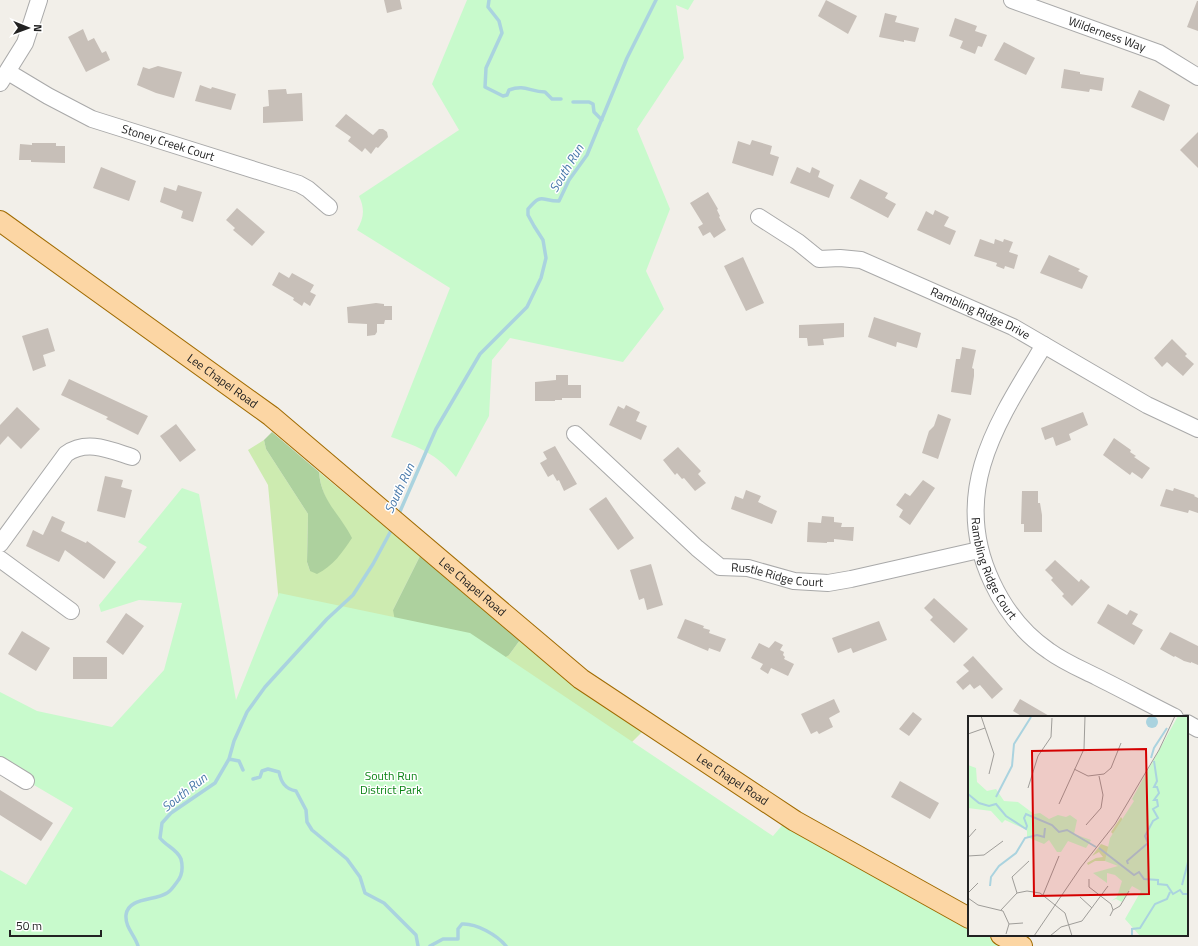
<svg xmlns="http://www.w3.org/2000/svg" width="1198" height="946" viewBox="0 0 1198 946" font-family="'Titillium Web',sans-serif">
	<style>
		.grass { fill: #cdebb0 }
		.forest { fill: #add19e }
		.park { fill: #c8facc }
		.lines { fill: none; stroke-linecap: round; stroke-linejoin: round }
		.stream { stroke: #aad3df; stroke-width: 3.5 }
		.building { fill: #c7bfb8 }
		.minor-casing { stroke: #a9a9a9; stroke-width: 18 }
		.major-casing { stroke: #a06b00; stroke-width: 22 }
		.minor { stroke: #fff; stroke-width: 16 }
		.major { stroke: #fcd6a4; stroke-width: 20 }
		.labels { text-anchor: middle; stroke-width: 3; stroke-linejoin: round; paint-order: stroke }
		.street-label { font-size: 12px; fill: #222; stroke: #fff }
		.park-label { font-size: 12px; fill: #0c8416; stroke: #fff }
		.water-label { font-size: 13px; font-style: italic; fill: #4a7aab; stroke: #fff }
		.inset-river { fill: none; stroke: #aad3df; stroke-width: 2 }
		.inset-road { fill: none; stroke: #9f9d99; stroke-width: 1 }
		.view { fill: #d40000; fill-opacity: 0.15; stroke: #d40000; stroke-width: 2 }
		.inset-edge { fill: none; stroke: #222; stroke-width: 2 }
	</style>
	<rect width="100%" height="100%" fill="#f2efe9"/>
	<path class="grass" d="M264 440 266 449 308 514 307 562 310 571 348 532C334 514 321 496 319 472L420 556 393 610 509 655 520 640 643 731 632 742 616 748 279 604 268 485 248 450Z"/>
	<path class="forest" d="M272 432 319 472C321 501 340 514 352 538 342 553 333 566 317 574L310 571 307 562 308 514 266 449 264 440Z
		M420 556 520 640 509 655 499 661 395 621 393 610Z"/>
	<path class="park" d="M467 0H694L688 10 676 5 684 58 637 129 670 209 646 271 664 309 623 362 510 338 492 360 489 416 456 477C436 454 420 447 391 437L450 288 357 230C364 218 365 209 359 196L459 130 432 84Z
		M182 488 199 494 236 700 279 593 470 633 773 836 785 822 969 927V935H985L1009 946H0V870L26 885 73 808 0 765V692L37 711 112 727 164 670 182 603 139 600 101 612 99 605 147 547 138 542Z"/>
	<g class="lines">
		<path class="stream" d="M489 0 488 7 499 21 502 33 486 68 485 87 503 96 507 95 509 90C525 84 530 92 545 92L552 99H561
			M573 102H589L593 104 594 112 602 120
			M398 516 436 429 480 354 527 307 541 278 546 258 543 240 534 226 528 215V209C542 192 541 201 559 201L569 180 587 155 627 58 656 0
			M229 759 239 761 243 770
			M253 779 260 777 262 771 268 769 279 772C281 782 285 789 296 791L306 810 307 822 312 830 347 859 360 877 365 893 384 903 416 935 418 946
			M138 946C135 935 125 928 126 915 128 897 155 901 167 893 171 891 174 886 177 882 182 876 183 867 181 859 177 849 166 846 160 838L162 823 171 813 215 783 229 759 234 741 247 712 265 687 327 619 353 595 373 564 393 527
			M430 946 443 939H458V929L462 924C476 923 497 935 506 946"/>
	</g>
	<path class="building" d="M384 0H400L402 9 387 13Z
		M826 0 857 16 848 34 818 16Z
		M1197 1H1198V31L1187 27Z
		M885 13 897 16 895 22 919 28 915 42 904 40V42L879 37Z
		M955 18 977 26 975 31 987 35 982 47 978 46 975 54 960 48 963 41 949 36Z
		M83 29 88 41 94 38 102 53 106 51 110 60 86 72 68 37Z
		M1004 42 1035 58 1026 75 994 60Z
		M158 66 182 72 174 98 156 93 137 85 143 67 149 69Z
		M1064 69 1080 72V74L1104 78 1102 91 1090 89 1089 92 1061 88Z
		M200 85 211 89 212 87 236 94 231 110 195 101Z
		M286 89 287 94 302 93 303 121 263 123V107L269 106 268 90Z
		M1139 90 1170 105 1164 121 1131 107Z
		M346 114 373 135 379 129H383L387 132 388 137 378 148 376 147 371 154 365 148 362 152 348 141 351 137 335 126Z
		M1198 132V168L1180 150Z
		M752 140 772 146 770 154 779 157 773 176 732 163 738 141 750 145Z
		M32 143H56V146H65V163L31 162V160H19L20 144 32 145Z
		M101 167 136 181 129 201 93 188Z
		M797 167 810 173 812 167 820 171 818 177 834 185 829 198 790 183Z
		M860 179 888 193 885 198 896 204 888 218 850 198Z
		M178 185 202 192 193 222 181 218 183 211 160 202 164 187 176 191Z
		M708 192 718 209 717 210 720 216 719 217 726 230 714 238 710 232 703 236 698 227 703 224 690 203Z
		M237 208 265 232 252 246 233 230 235 228 226 220Z
		M935 210 949 217 944 226 956 231 950 245 917 230 926 211 933 215Z
		M980 239 994 244 995 239 1003 242 1004 239 1013 242 1009 252 1018 255 1014 269 1005 266 1004 269 996 266 997 263 974 256Z
		M1049 255 1080 269 1078 271 1088 276 1082 289 1040 273Z
		M743 257 764 303 746 311 724 266Z
		M279 272 289 278 292 273 314 285 310 292 316 295 310 306 304 302 302 306 293 300 294 298 272 285Z
		M376 303 384 304V306H392V320H385L384 324H377V332L375 335 367 336V324L348 323 347 307Z
		M874 317 921 333 917 348 897 342 896 347 868 337Z
		M844 323V337L823 339 824 345 808 346 807 338H799V325Z
		M48 328 55 351 43 355 46 366 33 371 22 336Z
		M1172 339 1187 354 1185 356 1194 364 1183 376 1167 362 1162 367 1154 358Z
		M962 347 976 350 972 368 974 369V376L971 395 951 392 956 359H960Z
		M556 375H568V385H581V398H562V400H555V401H535V382L556 380Z
		M69 379 148 416 138 435 106 419 108 417 61 395Z
		M626 405 640 412 636 421 647 426 641 440 609 425 618 406 624 409Z
		M17 407 40 429 21 449 8 436 0 445V425Z
		M1083 412 1088 425 1069 434 1071 440 1056 446 1053 437 1045 440 1041 428Z
		M938 414 951 419 938 459 922 453 929 431 934 426Z
		M176 424 196 450 180 462 160 436Z
		M1114 438 1131 450 1130 452 1136 456 1134 457 1150 468 1142 479 1132 472 1130 475 1103 455Z
		M555 446 577 484 564 491 559 480 557 481 553 474 548 477 540 463 547 459 543 452Z
		M678 447 701 471 698 474 706 483 695 491 684 478 682 479 677 473 675 475 663 460Z
		M105 476 123 480 121 487 132 490 125 518 97 511Z
		M923 480 935 488 910 525 899 517 903 510 896 505 905 493 910 496Z
		M1174 488 1195 495 1194 496 1198 498V513L1189 510 1188 513 1160 506 1166 489 1173 491Z
		M746 490 761 496 758 502 777 511 772 524 731 509 735 496 743 499Z
		M1022 491H1038V503H1040L1042 515V532H1024V524H1021Z
		M606 497 634 538 618 550 589 509Z
		M52 516 65 522 61 531 86 543 87 541 116 562 104 579 65 550 59 562 26 546 33 530 43 535Z
		M822 516 834 517V522L842 523 841 527H854L853 541 834 539V542H827V543L807 542 808 522 821 523Z
		M1055 560 1079 582 1081 579 1090 587 1072 606 1062 596 1064 594 1051 580 1053 578 1045 570Z
		M651 564 663 605 647 610 644 598 639 600 630 570Z
		M934 598 968 629 954 643 930 620 933 617 924 608Z
		M1108 604 1127 615 1130 610 1138 614 1132 624 1143 630 1134 645 1097 623Z
		M126 613 144 626 123 655 106 642Z
		M685 619 704 626 703 628 710 630 709 633 726 639 720 652 709 648 708 651 677 638Z
		M879 621 887 640 853 653 851 648 838 653 832 638Z
		M22 631 50 648 36 671 8 654Z
		M1170 632 1198 646V665L1191 662V663L1184 661 1175 656 1174 657 1160 649Z
		M775 641 783 645 780 650 784 652 783 655 785 657 784 659 794 664 788 676 771 668 768 674 760 669 763 664 751 658 759 643 769 648Z
		M973 656 1003 689 992 699 980 685 974 689 970 684 963 690 956 682 969 671 963 665Z
		M73 657H107V679H73Z
		M834 699 840 712 829 718 833 727 819 734 817 731 811 734 801 714Z
		M1020 699 1051 717H1023L1013 711Z
		M913 712 922 719 909 736 899 729Z
		M900 781 939 803 930 819 891 797Z
		M0 790 53 823 41 841 0 815Z"/>
	<g class="lines">
		<g class="minor-casing">
			<g id="minor">
				<path id="s1" d="M1012 0 1159 53 1198 77"/>
				<path id="s2" d="M8 72 48 96 92 119 299 184 308 189 329 207"/>
				<path d="M0 83 25 43 39 0"/>
				<path id="s3" d="M759 217 798 242 819 259 840 258 861 260 1013 327 1147 405 1198 429"/>
				<path id="s4" d="M1044 345C998 421 949 491 992 582 1005 610 1024 634 1049 651 1064 662 1081 669 1097 677 1123 690 1149 704 1175 717"/>
				<path id="s5" d="M575 434 697 548 720 567 748 568 794 581 828 583 851 579 979 550"/>
				<path d="M0 544 66 454C87 439 110 450 132 457"/>
				<path d="M0 559 71 611"/>
				<path d="M1187 723 1198 729"/>
				<path d="M0 765 26 781"/>
			</g>
		</g>
		<g class="major-casing">
			<g id="major">
				<path id="s6" d="M0 221 271 416 581 679 795 821 969 918"/>
				<path d="M1001 935 1022 946"/>
			</g>
		</g>
		<use href="#minor" class="minor"/>
		<use href="#major" class="major"/>
	</g>
	<g class="labels">
		<g class="street-label">
			<text dy="4" stroke="none"><textPath href="#s1" startOffset="101">Wilderness Way</textPath></text>
			<text dy="4" stroke="none"><textPath href="#s2" startOffset="176">Stoney Creek Court</textPath></text>
			<text dy="4" stroke="none"><textPath href="#s3" startOffset="246">Rambling Ridge Drive</textPath></text>
			<text dy="4" stroke="none"><textPath href="#s6" startOffset="274">Lee Chapel Road</textPath></text>
			<text dy="4" stroke="none"><textPath href="#s4" startOffset="243">Rambling Ridge Court</textPath></text>
			<text dy="4" stroke="none"><textPath href="#s5" startOffset="255">Rustle Ridge Court</textPath></text>
			<text dy="4" stroke="none"><textPath href="#s6" startOffset="598">Lee Chapel Road</textPath></text>
			<text dy="4" stroke="none"><textPath href="#s6" startOffset="922">Lee Chapel Road</textPath></text>
		</g>
		<g class="park-label">
			<text x="391" y="780">South Run<tspan x="391" dy="14">District Park</tspan></text>
		</g>
		<g class="water-label">
			<text transform="translate(566 168) rotate(-59)" y="5">South Run</text>
			<text transform="translate(399 488) rotate(-65)" y="5">South Run</text>
			<text transform="translate(184 792) rotate(-38)" y="5">South Run</text>
		</g>
	</g>
	<g transform="translate(968 716)">
		<rect width="220" height="220" fill="#f2efe9"/>
		<path d="M153 101 155 104 139 145H127L120 149 119 147 128 142 135 141 131 136 124 140 133 128 141 131 145 118 143 116Z" fill="#cdebb0"/>
		<path d="M210 0H220V220H172L157 203 173 175 164 170 152 189 149 192 154 186 148 183 143 185 149 181 154 165 147 159 139 157V167L125 157 150 150 137 145 142 122 166 85 164 83ZM0 49 8 52 9 66 19 75 28 73 36 85 50 86 66 98 72 97 81 103 90 99 98 101 102 99 109 104 106 118 123 124 118 132 100 125 93 136H89L81 124 76 128 59 121V114L37 104 34 107 23 95 0 92Z" fill="#c8facc"/>
		<path d="M178 6a6 6 0 1 1 12 0a6 6 0 1 1-12 0Z" fill="#aad3df"/>
		<path class="inset-river" d="M183 42 186 32 199 12M0 78 11 87 21 90 28 88 38 100 58 113 59 110 56 102 58 98 84 109 91 116 99 114 128 131M28 81 44 50 46 28 63 1M131 132 166 159 171 156 176 163 190 164V168L199 169 205 178 212 174 215 178H220M160 148 159 145 180 127 177 120 185 105 190 102 185 93 190 90 189 84H186L191 77 189 71H186L189 65 186 45M214 169 220 146M22 170 23 161 31 150 48 137 57 122 69 119 76 121 77 112M164 220V213L172 212 187 188 199 183 202 176"/>
		<path class="inset-road" d="M13 0 26 38 21 58M70 0H97M0 18 17 12M106 53 120 60 136 58 143 52 153 27M60 72 70 40 83 21 84 2M91 88 116 33 117 0M118 109 133 92 135 79 131 60M0 122 8 113M0 140 16 139 35 125M121 163V171L143 188 145 194 142 200M0 177 10 167M49 177 44 161 61 145M75 179 91 140M112 181 124 192M0 182 10 189 35 195 41 208 38 218M33 194 49 177 59 175 72 177 97 197 104 220M145 194 152 190 161 175M41 208 55 207M66 220 113 151 147 108 191 34 207 0M82 220 93 211 114 205 140 170"/>
		<path class="view" d="M178 33 181 178 66 180 64 35Z"/>
		<rect width="220" height="220" class="inset-edge"/>
	</g>
	<g transform="translate(28 28) rotate(91)" stroke="#ffffff" stroke-width="3" paint-order="stroke">
	<path d="M0-3L7 15L0 10L-7 15Z" fill="#222222"/>
	<text y="-6" font-size="11" font-weight="bold" text-anchor="middle" fill="#222222">N</text>
	</g>
	<path d="M10 930v6h91v-6" fill="none" stroke="#222222" stroke-width="2"/>
	<text x="16" y="930" font-size="12" fill="#222222" stroke="#ffffff" stroke-width="3" paint-order="stroke">50 m</text>
</svg>
